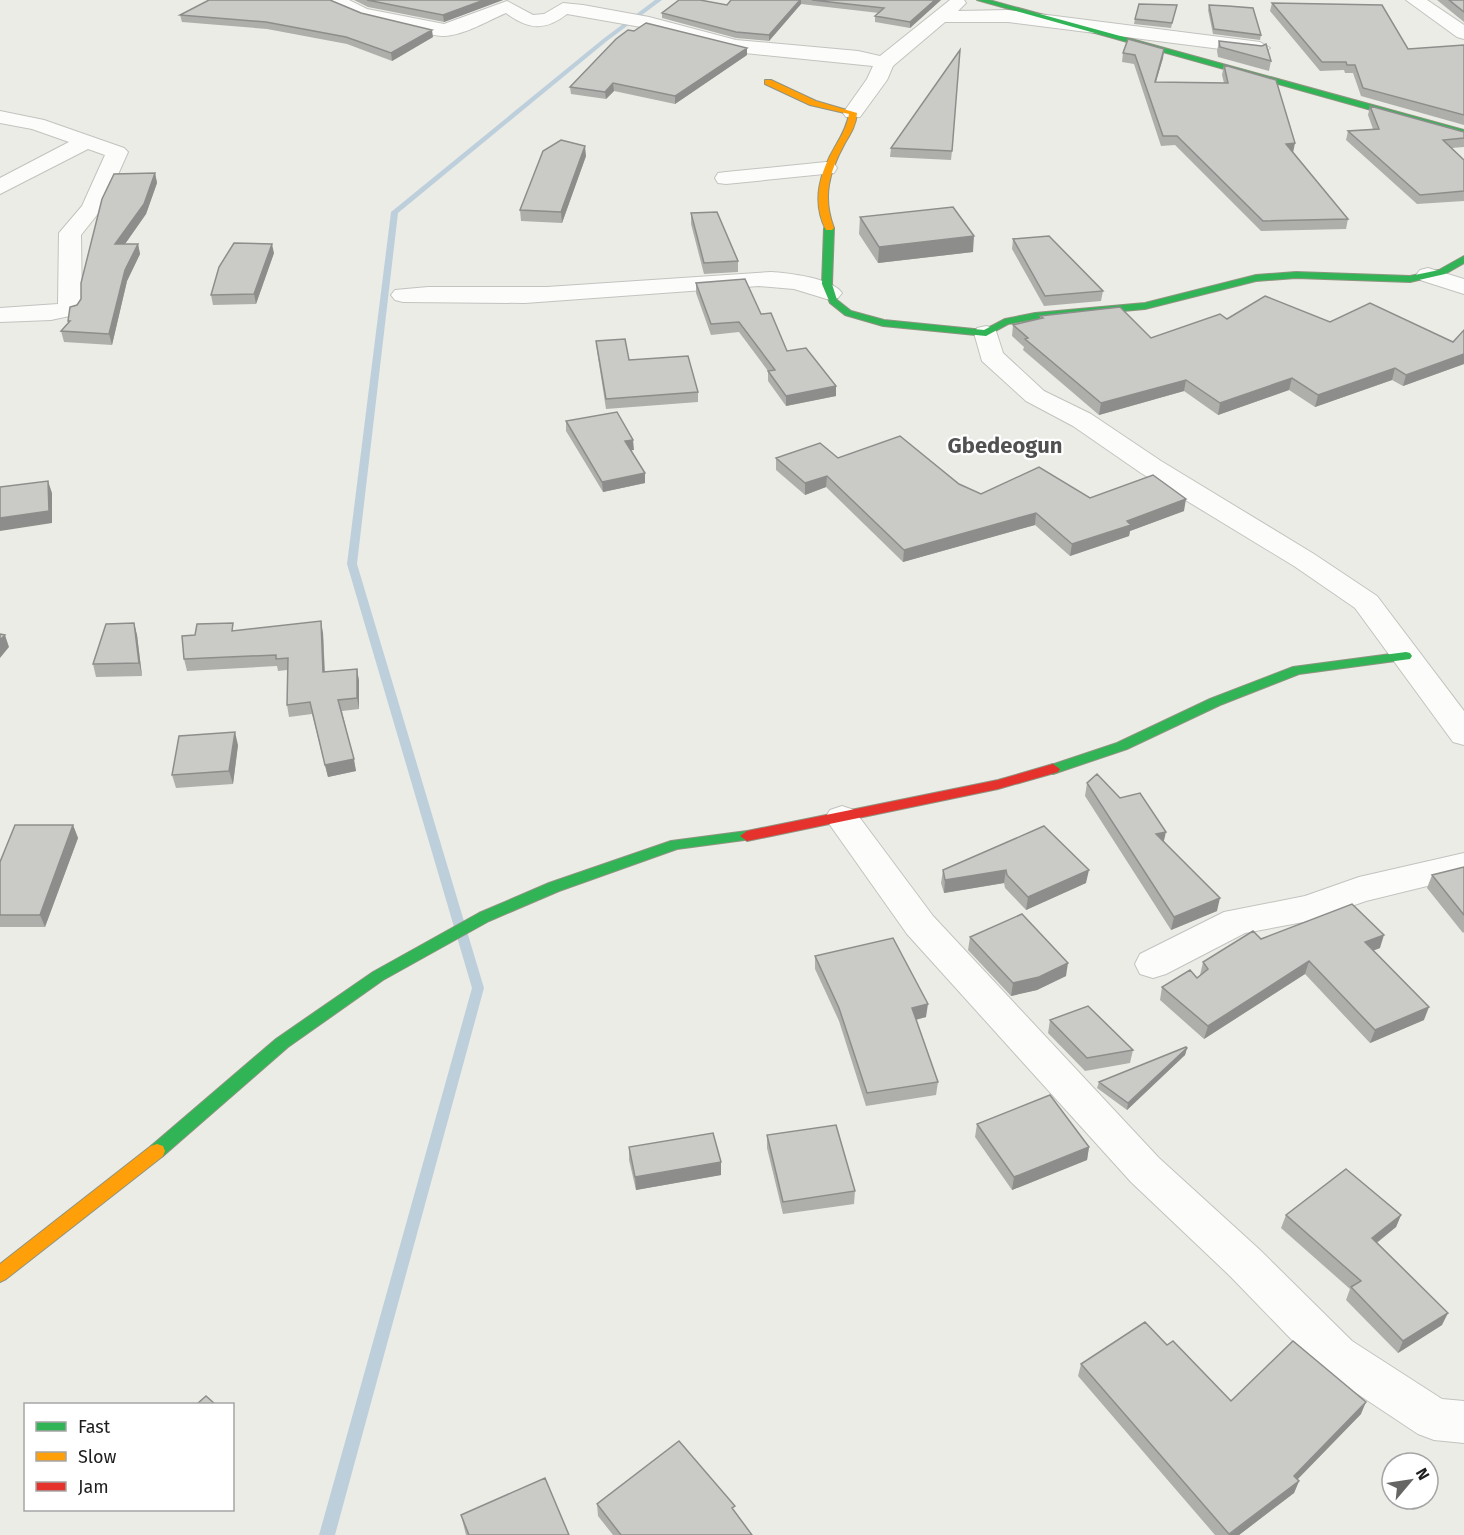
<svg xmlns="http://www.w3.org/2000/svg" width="1464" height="1535" viewBox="0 0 1464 1535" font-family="'Fira Sans',sans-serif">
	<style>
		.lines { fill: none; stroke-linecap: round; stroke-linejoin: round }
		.stream { fill: #becfdc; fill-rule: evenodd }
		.street-casing { stroke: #c2c2bf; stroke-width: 2 }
		.fast-casing { stroke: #8f9481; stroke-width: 2 }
		.slow-casing { stroke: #8f9481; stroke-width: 2 }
		.jam-casing { stroke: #8f9481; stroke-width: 2 }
		.street { fill: #fcfcfb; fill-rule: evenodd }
		.fast { fill: #30b455; fill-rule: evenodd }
		.slow { fill: #ff9f0a; fill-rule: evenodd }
		.jam { fill: #e5322d; fill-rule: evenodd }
		.wall { fill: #aeaeab }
		.shaded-wall { fill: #8d8d8b }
		.building { fill: #cacac7; stroke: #8d8d8b; stroke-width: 1.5 }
		.labels { text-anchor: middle; stroke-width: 4.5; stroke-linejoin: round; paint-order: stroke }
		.quarter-label { font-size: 22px; font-weight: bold; fill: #515151; stroke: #fff }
	</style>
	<rect width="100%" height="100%" fill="#ecece7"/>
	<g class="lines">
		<path class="stream" d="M655 0H662L607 41 398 213 357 564 484 988 335 1535H319L472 988 347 564 391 212 603 39Z"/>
		<g class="street-casing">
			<path id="street" d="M325 0H349L367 9 444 24 507 1 533 15 544 14 563 3 583 5 649 17 736 40 858 51 880 56 950 0H964L966 3 958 11 1008 10 1260 42 1270 48 1260 54 1008 22H945L893 66 887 80 860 117H846L843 113 867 79 873 66 735 52 647 28 567 14C544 32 528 29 506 13 487 21 465 35 444 36 426 36 335 14 325 0Z
				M1406 0H1427L1464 25V39L1457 37Z
				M0 111 44 120 124 148 128 152 104 206 81 235 82 309 79 314 51 320 0 322V308L58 304 59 233 82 206 105 155 88 149 0 194V178L69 142 32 129 0 123Z
				M826 162 834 163 837 168 834 173 726 184 718 183 715 178 718 173 726 172Z
				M1428 268 1464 279V294L1420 280 1416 275 1420 270Z
				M771 272C788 273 832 278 842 293L838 298 830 300 794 289 759 286 525 303 403 302 395 300 391 295 395 290 428 287H547Z
				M986 326 995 328 1003 353 1044 391 1091 414 1161 461 1314 554 1377 596 1464 711V745L1453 742 1355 608 1294 566 1141 473 1073 426 1026 401 982 361 974 333 977 328Z
				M842 806 854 810 933 916 1159 1158 1260 1250 1352 1341 1442 1399 1464 1401V1443L1434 1440 1418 1434 1320 1369 1230 1276 1131 1182 907 934 825 818 830 810Z
				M1464 853V877L1366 901 1309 921 1245 933 1166 974 1153 978 1140 974 1135 964 1140 954 1224 912 1305 896 1359 877Z"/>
		</g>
		<g class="fast-casing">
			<path id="fast" d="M977 0H989L1464 130V136Z
				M829 225 834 228 832 284 837 300 851 311 884 320 984 330 1005 319 1035 313 1145 303 1256 275 1296 272 1410 276 1439 270 1464 256V263L1445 274 1410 282 1296 278 1256 281 1145 309 1035 319 1008 324 986 336 883 326 845 315 830 303 822 284 824 228Z
				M1406 652 1410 653 1412 656 1410 659 1299 674 1220 705 1127 749 1053 774 1046 769 1048 766 1117 743 1210 699 1293 667Z
				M747 831 752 833 754 836 752 839 677 849 559 891 489 921 383 980 288 1047 163 1156 157 1158 151 1156 149 1151 151 1146 276 1039 373 972 479 913 549 883 671 841Z"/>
		</g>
		<g class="slow-casing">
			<path id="slow" d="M765 80H771L816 101 857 113C856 125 851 133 845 143 829 172 822 197 834 228L832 230H826C811 201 820 172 836 145 842 135 847 126 849 114L810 105 765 84Z
				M157 1144 163 1146 165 1151 163 1156 6 1279 0 1282V1264L151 1146Z"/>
		</g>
		<g class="jam-casing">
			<path id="jam" d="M1053 764 1060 769 1058 772 998 789 747 841 740 836 747 831 998 780Z"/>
		</g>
		<use href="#street" class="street"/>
		<use href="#fast" class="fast"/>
		<use href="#slow" class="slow"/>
		<use href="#jam" class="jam"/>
	</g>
	<path class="wall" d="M354 0H503L444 22 368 7Z
		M731 0H941L910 28 875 22V16L879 13 801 4 769 41 736 38 662 18V13L727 5Z
		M1437 0H1464V22Z
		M1272 3 1408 49 1464 45V125L1361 96 1353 73H1345L1344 70 1320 71 1270 11Z
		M1177 5 1171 28 1134 24 1135 19Z
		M1209 5 1261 35 1260 40 1213 34 1208 10Z
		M361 13 433 37 392 61 347 44 267 29 182 22 180 15Z
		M1219 41 1271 61 1269 71 1218 57 1217 51Z
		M1164 49 1163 58 1156 82 1224 83 1222 75 1224 65 1293 152 1348 219 1346 229 1261 231 1175 145 1161 146 1134 64 1122 62 1123 53Z
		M747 55 675 104 614 91 606 99 571 94 570 87Z
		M1370 106 1464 132V147L1452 148 1464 160V201L1417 204 1346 140 1348 131 1373 129 1368 115Z
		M891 148 952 151 951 160 890 157Z
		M586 156 562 223 521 221 520 210Z
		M155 173 157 183 146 214 125 244H138L140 254 127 281 112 345 64 342 61 331 68 323V321L81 299Z
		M691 213 738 261V272L704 274 691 224Z
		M860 217 973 252 878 263 859 234Z
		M1013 239 1103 291 1101 301 1044 306 1012 249Z
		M274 253 256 304 213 305 211 295Z
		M696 283 761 314 787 351 836 386V396L786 406 768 381V371L739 332 711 335 696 293Z
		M1040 316 1151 338 1227 319 1330 322 1453 342 1464 330V364L1403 386 1392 380 1315 407 1289 390 1218 415 1184 391 1099 415 1023 350 1024 347 1012 336 1013 325 1040 319Z
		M596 341 629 360 698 392V402L606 409 597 351Z
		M566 421 634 450H630L645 483 603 492 566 431Z
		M776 458H838L959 484 981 494 1090 498 1184 511 1130 531 1129 536 1070 556 1035 525 903 562 826 487 805 495 776 470Z
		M134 623 137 635 142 676 96 677 93 664Z
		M235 630 323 633 325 672 357 669 359 681V709L342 711 356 771 328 777 312 714 289 717 287 705V670L278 671 277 666 187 671 184 659 195 635Z
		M238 745 233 784 176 788 172 775Z
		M1087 783 1120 798 1164 841 1217 911 1171 930 1085 796Z
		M73 825 78 838 45 927H0V862Z
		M1044 826 1086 883 1026 910 1005 888 1004 883 944 893 941 883 943 870Z
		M1464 867V932L1463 933 1427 888 1432 875Z
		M970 937 1066 976 1037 990 1011 996 968 950Z
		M1261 939 1380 948 1373 951 1424 1020 1370 1043 1305 974 1204 1039 1160 1000 1162 987 1197 978 1200 975 1203 962Z
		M815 956 926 1017 916 1020 938 1082 936 1095 866 1106 839 1021 815 969Z
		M1050 1020 1133 1050 1130 1063 1085 1071 1048 1033Z
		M1187 1048 1185 1055 1127 1110 1097 1088 1099 1082Z
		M977 1124 1089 1147 1087 1160 1012 1190 975 1137Z
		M767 1135 855 1191 854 1204 783 1214 767 1148Z
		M629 1147 721 1162V1175L636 1190 629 1160Z
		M1286 1215H1401L1396 1227 1377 1243 1442 1325 1398 1353 1346 1300 1350 1289 1281 1228Z
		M1167 1345 1231 1401 1361 1414 1297 1480 1299 1481 1294 1493 1239 1535H1215L1078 1376 1081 1364Z
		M597 1504 735 1512 752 1535H613L598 1516Z
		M461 1515 569 1535H466Z"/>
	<path class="shaded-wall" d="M484 0H503L444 22 443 15Z
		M800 0H801V4L769 41V35Z
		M935 0H941L910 28V22Z
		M432 30 433 37 392 61 391 53Z
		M747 48V55L675 104V96Z
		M1164 49 1163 58 1153 91 1155 82Z
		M613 83 614 91 606 99 605 92Z
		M1295 143 1293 153 1286 144Z
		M585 146 586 156 562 223 561 212Z
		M155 173 157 183 146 214 118 254 115 244Z
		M974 236 973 252 878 263 879 247Z
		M138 244 140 254 127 281 112 345 109 334 125 270Z
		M272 244 274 253 256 304 254 294Z
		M1464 354V364L1403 386 1406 375Z
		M1395 368 1392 380 1315 407 1318 395Z
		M1292 378 1289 390 1218 415 1220 403Z
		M1186 380 1184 391 1099 415 1101 403Z
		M836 386V396L786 406V396Z
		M633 440 634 450 625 451V441Z
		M645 473V483L603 492 602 482Z
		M827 476 826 487 805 495V483Z
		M48 481 52 493V523L0 531V518Z
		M1186 499 1184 511 1130 531 1129 536 1070 556 1072 544 1127 521Z
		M1036 513 1035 525 903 562 904 550Z
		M321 621 323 633 325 684 323 672Z
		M134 623 137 635 142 676 139 663Z
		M5 635 9 647 0 658V640Z
		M357 669 359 681V709L357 698Z
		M235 732 238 745 233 784 229 771Z
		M354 759 356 771 328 777 325 765Z
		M73 825 78 838 45 927 40 915Z
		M1166 832 1163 845 1156 834Z
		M1006 870 1004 883 944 893 945 880Z
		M1089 870 1086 883 1026 910 1028 897Z
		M1220 898 1217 911 1171 930 1174 917Z
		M1384 935 1380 948 1360 955 1365 942Z
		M1309 961 1305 974 1204 1039 1208 1026Z
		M1068 963 1066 976 1037 990 1011 996 1013 983Z
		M928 1004 926 1017 910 1021 912 1008Z
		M1429 1007 1424 1020 1370 1043 1375 1030Z
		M1187 1048 1185 1055 1127 1110 1128 1103Z
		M1089 1147 1087 1160 1012 1190 1014 1177Z
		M721 1162V1175L636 1190 635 1177Z
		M1401 1215 1396 1227 1367 1250 1372 1238Z
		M1448 1313 1442 1325 1398 1353 1403 1341Z
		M1366 1402 1361 1414 1289 1488 1294 1476Z
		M1299 1481 1294 1493 1239 1535H1229Z"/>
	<path class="building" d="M209 0H330L361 13 432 30 391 53 346 37 266 22 180 15Z
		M367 0H484L443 15Z
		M679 0H700L727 5 731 0H800L769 35 736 32 662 13Z
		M812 0H935L910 22 875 16 884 8Z
		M1449 0H1464V12Z
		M1272 3 1382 5 1408 49 1464 45V115L1363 88 1355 65H1347L1346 62H1322Z
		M1139 4 1177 5 1172 23 1135 19Z
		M1209 5 1228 6 1253 8 1261 35 1214 29Z
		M646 23 747 48 675 96 613 83 605 92 570 87 616 39 628 30 634 31Z
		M1128 39 1164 49 1155 82 1228 83 1224 65 1276 80 1295 143 1286 144 1348 219 1263 221 1177 136H1163L1135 55 1123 53Z
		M1219 41 1262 46 1266 44 1271 61 1220 47Z
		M960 50 952 151 891 148Z
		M1370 106 1464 132V138L1443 140 1464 160V191L1420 195 1348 131 1379 129Z
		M561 140 585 146 561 212 520 210 543 151Z
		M155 173 144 204 115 244H138L125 270 109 334 61 331 70 321H68L70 307 77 305 81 299V283L102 199 114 174Z
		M953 207 974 236 879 247 860 217Z
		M717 212 738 261 704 263 691 213Z
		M1049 236 1103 291 1045 296 1013 239Z
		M234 243 272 244 254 294 211 295 219 267Z
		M745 279 761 314 771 313 787 351 806 348 836 386 786 396 768 371 775 370 739 322 711 324 696 283Z
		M1265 296 1330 322 1370 303 1453 342 1464 330V354L1406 375 1395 368 1318 395 1292 378 1220 403 1186 380 1101 403 1025 339 1028 338 1013 325 1043 318 1040 316 1120 307 1151 338 1220 314 1227 319Z
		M625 339 629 360 688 356 698 392 606 399 596 341Z
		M617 412 633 440 625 441 645 473 602 482 566 421Z
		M900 436 959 484 981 494 1039 467 1090 498 1153 475 1186 499 1127 521 1131 525 1072 544 1036 513 904 550 827 476 805 483 776 458 820 443 838 458Z
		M48 481 49 511 0 518V487Z
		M321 621 323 672 357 669V698L338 700 354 759 325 765 310 702 287 705 288 658 276 659V655L184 659 182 636 195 635 197 624 233 623 232 631Z
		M134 623 139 663 93 664 106 624Z
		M0 634 5 635 0 640Z
		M235 732 229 771 172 775 179 736Z
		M1097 774 1120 798 1140 793 1166 832 1156 834 1220 898 1174 917 1087 783Z
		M15 825H73L40 915H0V862Z
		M1044 826 1089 870 1028 897 1007 875 1006 870 945 880 943 870Z
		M1464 867V915L1432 875Z
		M1352 904 1384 935 1365 942 1429 1007 1375 1030 1309 961 1208 1026 1162 987 1190 970 1197 978 1208 969 1203 962 1253 931 1261 939Z
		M1022 914 1068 963 1039 977 1013 983 970 937Z
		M893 938 928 1004 912 1008 938 1082 867 1093 839 1008 815 956Z
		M1088 1006 1133 1050 1087 1058 1050 1020Z
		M1186 1047 1187 1048 1128 1103 1099 1082Z
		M1050 1095 1089 1147 1014 1177 977 1124Z
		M836 1125 855 1191 783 1202 767 1135Z
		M713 1133 721 1162 635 1177 629 1147Z
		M1346 1169 1401 1215 1372 1238 1448 1313 1403 1341 1351 1287 1361 1281 1286 1215Z
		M1145 1322 1167 1345 1173 1341 1231 1401 1293 1341 1366 1402 1294 1476 1299 1481 1229 1534 1081 1364Z
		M206 1396 215 1404H197Z
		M679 1441 735 1506 732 1508 752 1535H621L597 1504Z
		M545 1478 569 1535H469L461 1515Z"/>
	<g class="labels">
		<g class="quarter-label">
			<text x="1005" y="453">Gbedeogun</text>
		</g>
	</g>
	<rect x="24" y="1403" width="210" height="108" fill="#ffffff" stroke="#a5a5a5" stroke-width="1.5"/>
	<rect x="36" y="1422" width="30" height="9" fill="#30b455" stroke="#a5a5a5" stroke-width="1.5"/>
	<text x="78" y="1433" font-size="18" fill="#1e1e1e">Fast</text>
	<rect x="36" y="1452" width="30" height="9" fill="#ff9f0a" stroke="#a5a5a5" stroke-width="1.5"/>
	<text x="78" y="1463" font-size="18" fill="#1e1e1e">Slow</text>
	<rect x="36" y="1482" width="30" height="9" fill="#e5322d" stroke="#a5a5a5" stroke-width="1.5"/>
	<text x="78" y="1493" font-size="18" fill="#1e1e1e">Jam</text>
	<g transform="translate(1410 1481) rotate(61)"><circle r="28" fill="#ffffff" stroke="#a5a5a5" stroke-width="1.5"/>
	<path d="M0-4.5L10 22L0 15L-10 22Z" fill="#666664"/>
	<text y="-9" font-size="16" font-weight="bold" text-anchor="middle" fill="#1e1e1e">N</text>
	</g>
</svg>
